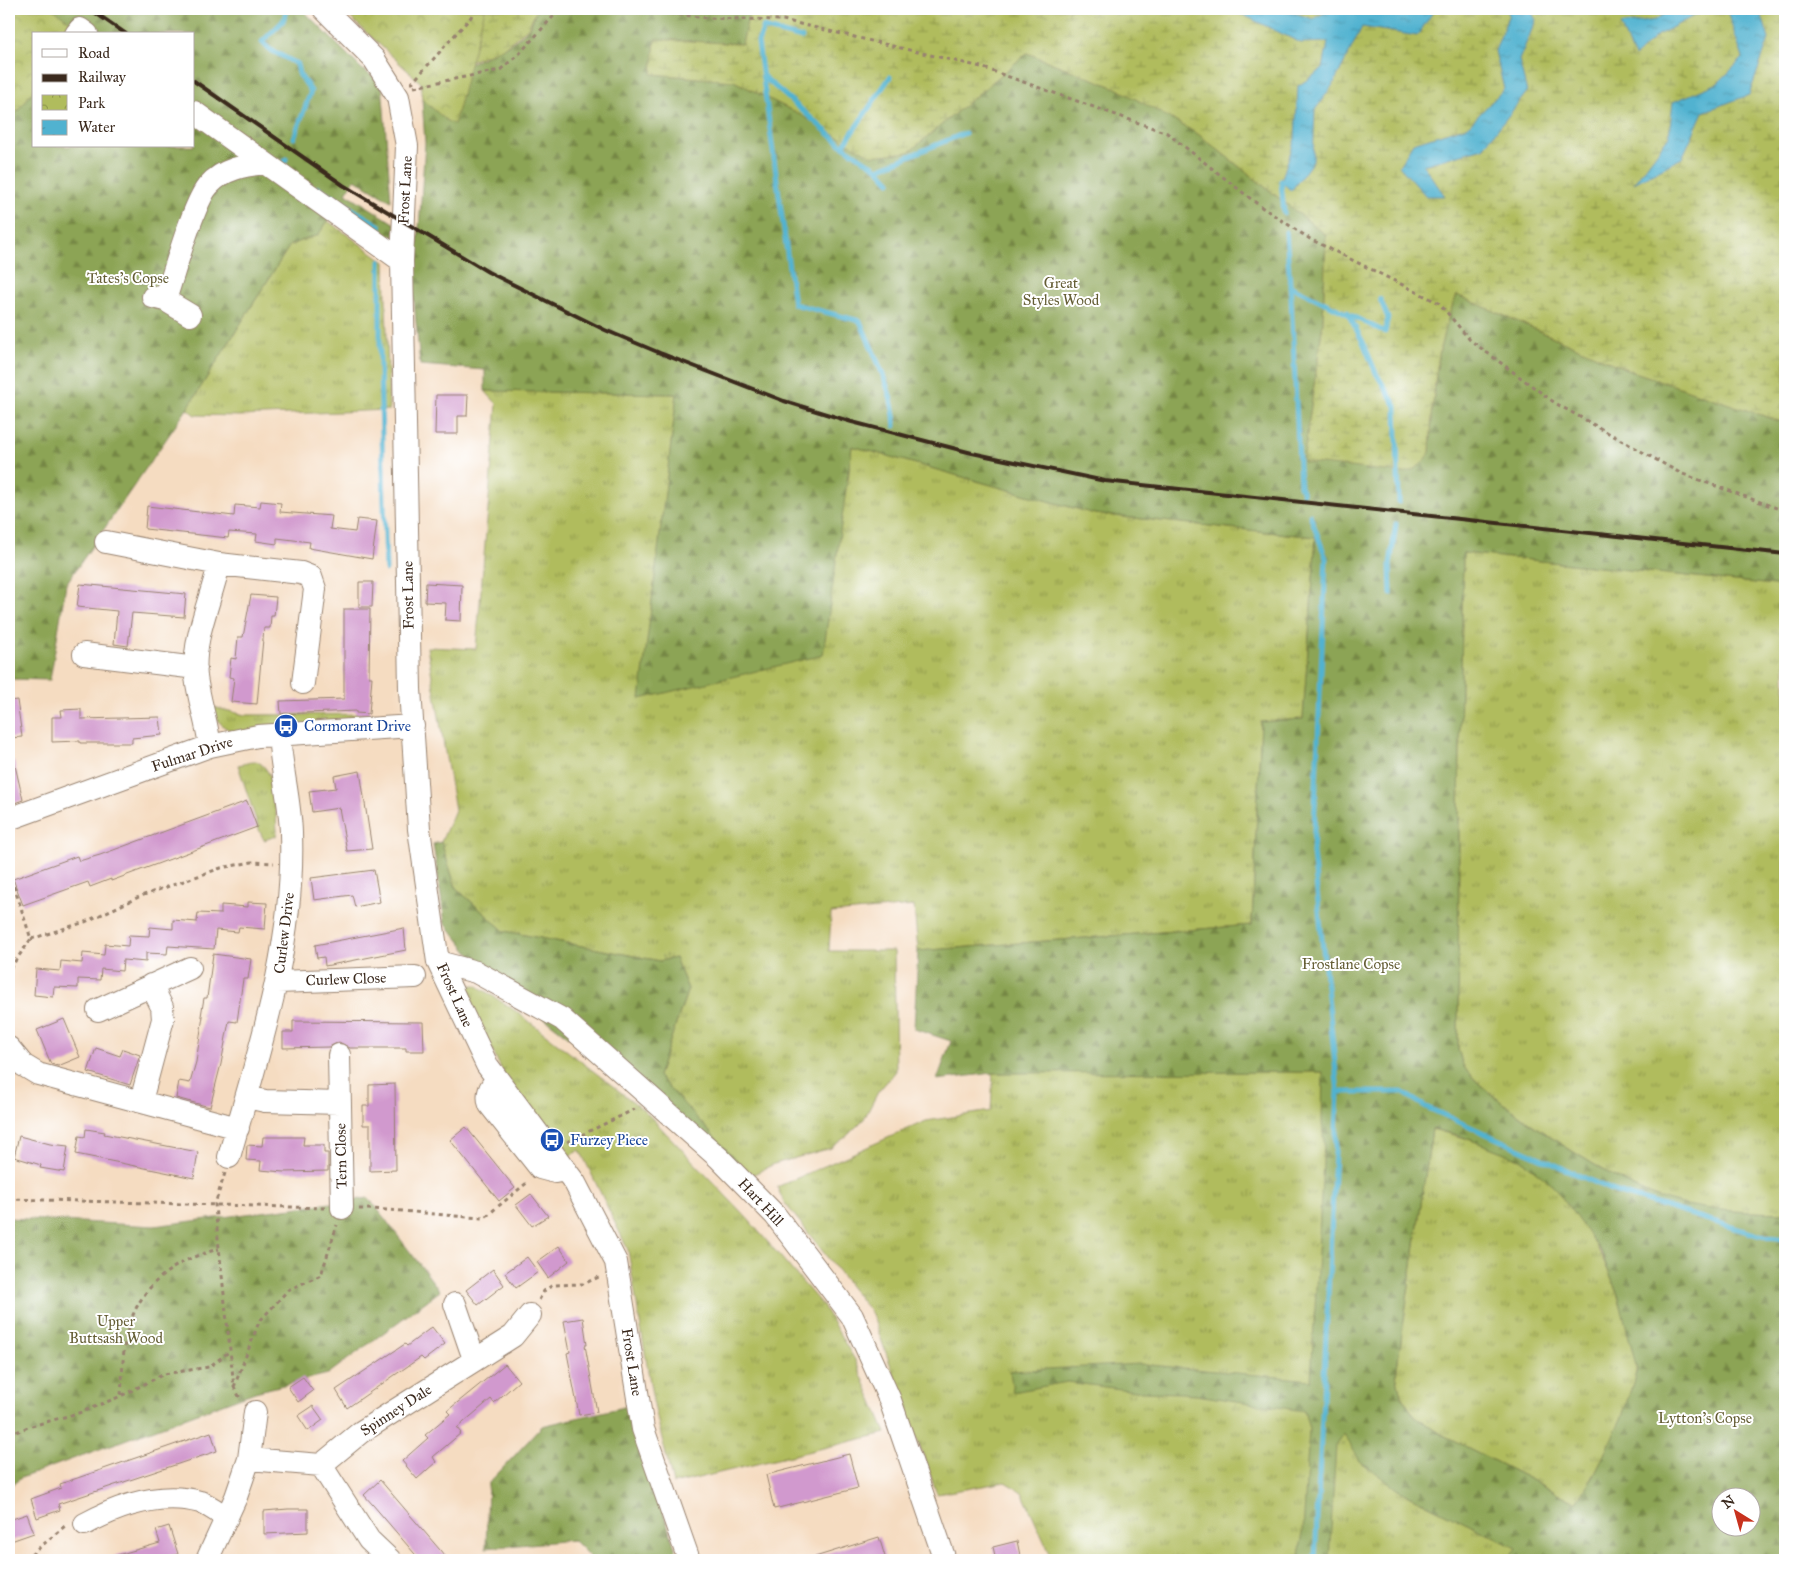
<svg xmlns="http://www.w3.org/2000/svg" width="1794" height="1569" viewBox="0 0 1794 1569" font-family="'IM FELL Great Primer',serif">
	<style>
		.grass { fill: url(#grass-tufts); stroke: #76733e }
		.forest { fill: url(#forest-firs); stroke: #646739; fill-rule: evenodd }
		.wetland { fill: url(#wetland-marsh); stroke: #76733e }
		.park { fill: url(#park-crowns); stroke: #76733e }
		.water { fill: url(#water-ripples); stroke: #466e77 }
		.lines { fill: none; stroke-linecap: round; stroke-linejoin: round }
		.stream { stroke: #51b2d0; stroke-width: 5 }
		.building { fill: #d199ce }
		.minor-casing { stroke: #988370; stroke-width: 24 }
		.path { stroke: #988370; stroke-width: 3; stroke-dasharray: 4 4; stroke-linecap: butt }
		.minor { stroke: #fff; stroke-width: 22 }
		.rail { stroke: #3b2a1e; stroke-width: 4 }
		.labels { text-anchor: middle; stroke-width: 4; stroke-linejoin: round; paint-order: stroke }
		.street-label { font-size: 15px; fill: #3b2a1e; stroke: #fff }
		.park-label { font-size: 15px; fill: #645d34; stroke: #fff }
		.transit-label { font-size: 15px; fill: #164399; stroke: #fff; text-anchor: start }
	</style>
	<defs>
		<pattern id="grass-tufts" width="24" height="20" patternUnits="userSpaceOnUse" patternTransform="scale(1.25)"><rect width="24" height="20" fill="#b0bc5d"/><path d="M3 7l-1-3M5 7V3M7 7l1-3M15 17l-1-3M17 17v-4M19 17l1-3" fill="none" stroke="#90994c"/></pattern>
		<pattern id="forest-firs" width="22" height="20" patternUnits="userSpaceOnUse" patternTransform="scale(1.25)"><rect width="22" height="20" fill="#8ca454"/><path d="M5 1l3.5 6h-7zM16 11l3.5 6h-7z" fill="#748645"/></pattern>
		<pattern id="wetland-marsh" width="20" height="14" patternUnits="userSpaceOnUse" patternTransform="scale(1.25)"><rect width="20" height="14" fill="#b0bc5d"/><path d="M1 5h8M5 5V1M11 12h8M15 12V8" fill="none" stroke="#90994c"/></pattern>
		<pattern id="park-crowns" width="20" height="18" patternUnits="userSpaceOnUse" patternTransform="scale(1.25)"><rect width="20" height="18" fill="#b0bc5d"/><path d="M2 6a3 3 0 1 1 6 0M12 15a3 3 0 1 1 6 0" fill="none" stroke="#90994c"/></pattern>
		<pattern id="water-ripples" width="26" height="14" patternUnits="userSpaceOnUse" patternTransform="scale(1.25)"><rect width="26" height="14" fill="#51b2d0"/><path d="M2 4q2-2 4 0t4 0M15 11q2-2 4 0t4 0" fill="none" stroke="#4491a8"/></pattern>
	</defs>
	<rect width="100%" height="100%" fill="#fff"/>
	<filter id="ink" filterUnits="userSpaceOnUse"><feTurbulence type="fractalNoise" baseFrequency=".02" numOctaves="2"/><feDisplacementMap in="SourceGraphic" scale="10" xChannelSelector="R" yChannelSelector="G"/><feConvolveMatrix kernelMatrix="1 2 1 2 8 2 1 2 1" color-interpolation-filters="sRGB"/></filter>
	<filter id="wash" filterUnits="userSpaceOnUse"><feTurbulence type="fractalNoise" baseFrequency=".0096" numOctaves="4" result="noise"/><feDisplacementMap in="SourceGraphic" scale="20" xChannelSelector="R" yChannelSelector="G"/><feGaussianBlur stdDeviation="1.12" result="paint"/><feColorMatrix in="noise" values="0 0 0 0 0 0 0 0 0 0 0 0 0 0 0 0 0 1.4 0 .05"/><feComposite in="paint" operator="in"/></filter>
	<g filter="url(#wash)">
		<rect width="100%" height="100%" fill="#f5dcc1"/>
		<path class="grass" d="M328 221 385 262 389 410 239 416 195 415 187 409 290 245 318 235Z
			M485 391 677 394 641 699 848 480 852 446 1095 514 1316 537 1303 719 1261 722 1252 925 918 951 914 906 831 913 829 951H894L896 1071 878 1092 864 1119 848 1135 831 1148 774 1164 750 1176 658 1076 688 989 675 958 660 961 504 931 456 888 441 842 455 810 427 647 476 649 497 404Z
			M1463 553 1785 586V1213C1741 1212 1696 1212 1654 1196 1617 1183 1484 1098 1464 1067 1461 1062 1460 1054 1458 1049L1459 805Z
			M213 707 245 715 398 714V723L239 733C223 729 217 723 213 707Z
			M256 761C278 770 275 810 277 831L276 836 264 840 260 832 238 765Z
			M476 985 517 1012 645 1111 747 1218 823 1306 855 1360 886 1433 673 1484 653 1401 628 1250 580 1150 567 1157 506 1079 467 997V986Z
			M1094 1072H1350L1398 1490 1517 1548 1507 1560H1053L1022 1492 1005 1482 937 1494 872 1314 784 1202 777 1187 926 1121 991 1111 993 1073Z
			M1432 1129C1461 1136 1492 1146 1519 1159 1571 1185 1612 1266 1625 1320 1628 1332 1638 1361 1636 1372 1627 1418 1601 1463 1577 1503L1443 1435 1415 1417 1401 1396 1396 1374Z"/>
		<path class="forest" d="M52 9H302L362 69 382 83 391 201 355 179 346 193 395 224 394 242 337 208 318 235 290 245 187 409 66 584 50 680 9 679V122L34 90V146H194V34H76Z
			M537 9H750L742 44 656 39 652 74 734 81 799 114 909 152 1027 53 1116 88 1198 134 1326 235 1323 323 1303 462 1430 452C1433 399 1435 343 1457 295L1629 370 1785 423V586L1463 553 1459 805 1458 1049C1460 1054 1461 1062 1464 1067 1483 1098 1617 1183 1654 1196 1696 1211 1741 1212 1785 1213V1560H1507L1516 1548 1398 1490 1360 1461 1344 1434 1336 1445 1329 1560H1298L1303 1533 1309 1429 1304 1411 1183 1393 1144 1392 1067 1382 1013 1392 1010 1371 1140 1364 1311 1380 1324 1143 1322 1122 1323 1072 993 1073 937 1080 951 1041 914 1029 918 951 1252 925 1261 722 1303 719 1316 537 1095 514 852 446 823 655 640 699 677 394 485 391V370L420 365 411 268 418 243 425 143 421 83C455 66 501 57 527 30 532 25 534 15 537 9ZM1432 1129 1458 1135 1520 1159 1553 1185 1601 1252 1619 1298 1637 1370 1622 1417 1594 1475 1577 1503 1443 1435 1415 1417 1401 1396 1396 1374ZM1722 1496H1752V1526H1722Z
			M441 842 456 888 504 931 660 961 675 958 688 989 658 1076 750 1175 485 973 445 923 433 844Z
			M369 1198 440 1291 328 1374 255 1392 21 1478 9 1487V1218L154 1226Z
			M628 1406 679 1560H593L573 1540 486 1548 488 1484 542 1426Z"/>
		<path class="wetland" d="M341 9H537L528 28 502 49 449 69Z
			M750 9H1785V423L1629 370 1457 295C1435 343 1433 399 1430 452 1424 464 1417 469 1404 473L1303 462 1323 323 1326 235 1198 134 1116 88 1027 53 909 152 871 156 799 114 734 81 652 74 655 39 742 44Z"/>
		<path class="park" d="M9 9H53L80 29 76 34H34V90L9 122Z
			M341 9H485L454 124 447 121 422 99 421 83Z"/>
		<path class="water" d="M1199 9H1283L1313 19 1332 9H1435L1417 36 1362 27 1334 83 1315 110 1313 161 1291 191 1281 181 1295 139 1298 86 1323 69 1328 42 1301 43 1233 10Z
			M1506 9H1530L1536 20 1519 60 1527 92 1483 148 1423 165 1445 196H1426L1399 166 1413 143 1468 126 1504 89 1495 51 1509 14Z
			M1672 9H1707L1656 36 1635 57 1620 25 1655 20Z
			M1726 9H1760L1769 39 1749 95 1703 112 1682 158 1634 183 1669 136 1673 102 1718 83 1743 58Z"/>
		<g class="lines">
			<path class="stream" d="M287 9 283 21 262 42 269 49 297 64 299 74 311 91 294 138
				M769 11 770 9
				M764 27 758 42 794 304 860 321C874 355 893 389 895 426
				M763 28 802 38
				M763 76 843 146 878 169 890 182
				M843 146 890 77
				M286 168 283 166 286 159
				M878 169 965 133
				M1281 181 1284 213
				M318 188 380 226V230
				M1286 232 1291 297 1300 486 1303 493
				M380 261V368L386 570
				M1290 286 1385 332 1388 318 1380 299
				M1347 312 1363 342 1376 373 1396 406 1399 502
				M1310 515 1326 558 1313 853 1338 1092 1315 1560
				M1391 594 1390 565 1396 524
				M1338 1092H1402L1426 1107 1614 1191 1761 1236 1785 1239"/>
		</g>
		<g id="blocks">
			<path class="building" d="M436 395H468L467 416H458V434H435Z
				M261 501 281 503 280 512 332 516 330 529 355 532 357 519 377 521 372 559 309 548 310 542 277 538V544L256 541 257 534 229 532 228 538 145 529 147 506 234 516 235 505 260 507Z
				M359 582H373L372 607H359Z
				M426 583 462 585 461 621 445 620 446 603 425 602Z
				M80 584 186 594 184 617 132 613 128 646 114 644 117 611 77 607Z
				M251 595 276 597 274 616H271L270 628H264L257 704 231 702 234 678 229 677 231 658 236 659 238 637H243Z
				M344 609H370L369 677H372L369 714 356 713V711L281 714 280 701 344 699Z
				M17 700 22 737 9 738V701Z
				M81 709V719L160 717 162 735 132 738V743H80V741L52 742V717H62L61 710Z
				M14 761 23 800 9 805V762Z
				M360 771 372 849 347 851 339 808 312 812 309 791 336 788 334 776Z
				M247 801 257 827 111 881V879L90 887 88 882 23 905 13 879 77 856 79 861 100 855Z
				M374 870 380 902 355 907 352 895 314 900 311 878Z
				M248 902 267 903 265 929 239 927 238 932 216 930 214 949 168 946 167 954 146 953V962L123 960 122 971 101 969 100 980 78 979V988L54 987 53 997 34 995 36 969 60 971 61 961 82 963 83 953 104 955 105 944 128 946 129 935 149 936 150 927 173 929V920L197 922 198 913 221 914V905L248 907Z
				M404 928 406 950 325 966 324 957 317 958 315 945Z
				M213 954 251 959 248 979H243L237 1022 229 1021 221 1064 210 1107 176 1098 179 1081 190 1083 196 1062 203 1016H201L204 998H207Z
				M64 1019 80 1057 58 1066 51 1064 37 1030Z
				M293 1021 423 1022 424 1051H406V1048H350L339 1042 329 1047 283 1048V1032H293Z
				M96 1048 120 1056 123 1049 140 1055 130 1085 88 1072Z
				M395 1084 396 1170 370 1171V1125H363V1106H369V1085Z
				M466 1127 515 1188 499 1201 450 1140Z
				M86 1129 105 1132 104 1134 198 1152 194 1178 76 1154 79 1136 85 1137Z
				M19 1136 50 1144 68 1146 64 1172 40 1168 41 1165 14 1157Z
				M263 1137H304L303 1145H324V1153H328V1171L284 1172 260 1170 261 1161 246 1160 247 1145 262 1146Z
				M531 1194 548 1216 532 1226 516 1205Z
				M559 1246 569 1261 548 1278 537 1262Z
				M527 1257 538 1272 516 1288 505 1273Z
				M493 1269 504 1285 478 1305 466 1290Z
				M583 1318 587 1345H585L597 1412 579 1415 567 1353 570 1352 564 1321Z
				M432 1327 445 1344 424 1360 421 1357 347 1408 336 1390 405 1344 407 1346Z
				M505 1364 519 1381 494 1403 491 1399 457 1428 461 1433 433 1457 436 1462 417 1479 402 1461 428 1438 425 1435 450 1414 447 1411Z
				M303 1377 313 1391 298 1402 288 1387Z
				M313 1406 323 1420 308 1431 298 1416Z
				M211 1432 217 1451 58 1504 60 1510 37 1518 31 1499 61 1488 60 1484Z
				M849 1454 858 1488 774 1509 766 1475Z
				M380 1480 440 1550 448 1560H420L373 1505 364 1495Z
				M288 1509H308V1532L264 1534V1511Z
				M27 1514 34 1533 11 1541 9 1520Z
				M169 1526 178 1554 157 1560H114V1556L160 1543 156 1530Z
				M879 1537 886 1560H816L815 1557Z
				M1017 1541 1021 1560H996L993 1547Z"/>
		</g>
	</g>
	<g filter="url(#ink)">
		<use href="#blocks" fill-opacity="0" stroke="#988370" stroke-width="1"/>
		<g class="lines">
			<g class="minor-casing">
				<path id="minor" d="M324 9 374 59 398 97 407 146 402 261 410 689 419 829 438 962 487 1065 575 1183 616 1262 643 1429 689 1560
					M76 34 80 29 87 34
					M194 112 265 163
					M153 297 165 300 190 315
					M165 300C173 276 194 200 209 185 223 169 245 165 265 163L402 261
					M106 542 219 564 301 573 311 577 315 589 303 683
					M84 654 196 668
					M210 746C207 723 199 700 196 677 192 638 211 601 219 564
					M9 819 210 746 258 736 413 726
					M438 962 476 972 562 1019 719 1158 775 1215 852 1316 890 1400 945 1560
					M278 982 415 977
					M98 1010 190 968
					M9 1048 23 1065 38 1074 238 1128
					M339 1055 342 1208
					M497 1079C490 1087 486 1094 490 1105L540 1168 555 1172 566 1170
					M247 1097 265 1101 340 1103
					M141 1101 163 1019 162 1007 151 985
					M229 1157C259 1051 295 945 291 833 290 800 281 768 279 734
					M455 1304 474 1359
					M249 1459 321 1465 361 1432 513 1336 530 1315
					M321 1465 369 1540 390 1560
					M85 1524C120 1505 160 1491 200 1502 209 1505 219 1513 227 1518
					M207 1560 236 1497 249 1459 255 1412"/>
			</g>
			<path class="path" d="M631 9 708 18 783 20 981 67 1167 133 1260 206 1310 239 1439 303 1470 340 1555 403 1680 473 1785 511
				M411 84 471 17 474 9
				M414 87 500 70 520 53 560 9
				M9 871 31 939 11 967
				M31 939 85 922 141 896 221 868 252 862 274 863
				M567 1142 635 1109
				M225 1173 215 1204 217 1229 234 1387 241 1400
				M9 1199 325 1208
				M359 1209C401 1209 442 1216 484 1218L529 1181
				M539 1300 544 1291 553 1285 583 1284 599 1277
				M234 1387 259 1322 288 1290 321 1275 337 1225
				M121 1395C123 1373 122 1347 129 1326 142 1283 177 1259 219 1249
				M9 1435 28 1427 82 1412 121 1396 164 1374 209 1367 230 1351
				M25 1560 66 1525"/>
			<use href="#minor" class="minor"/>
			<path class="rail" d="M90 9 126 34
				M194 81 343 185 488 272 605 330 660 353 784 401 852 422 972 453 1105 481 1785 554"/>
		</g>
	</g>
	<defs>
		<g id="bus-disc" transform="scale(1.25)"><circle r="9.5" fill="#1a4fb4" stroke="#fff"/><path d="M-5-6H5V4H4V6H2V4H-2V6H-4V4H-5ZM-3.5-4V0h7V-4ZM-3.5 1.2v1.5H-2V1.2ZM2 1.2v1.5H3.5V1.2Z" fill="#fff"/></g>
	</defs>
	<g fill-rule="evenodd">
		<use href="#bus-disc" x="286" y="726"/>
		<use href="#bus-disc" x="552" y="1140"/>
	</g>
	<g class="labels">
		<g class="street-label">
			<text transform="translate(405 190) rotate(-87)" y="5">Frost Lane</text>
			<text transform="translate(408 595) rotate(-91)" y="5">Frost Lane</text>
			<text transform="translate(192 754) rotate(-18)" y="5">Fulmar Drive</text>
			<text transform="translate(284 933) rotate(-83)" y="5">Curlew Drive</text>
			<text transform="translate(346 979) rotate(-2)" y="5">Curlew Close</text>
			<text transform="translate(455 995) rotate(66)" y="5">Frost Lane</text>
			<text transform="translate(341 1156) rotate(-91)" y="5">Tern Close</text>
			<text transform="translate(761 1202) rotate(47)" y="5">Hart Hill</text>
			<text transform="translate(632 1362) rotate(81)" y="5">Frost Lane</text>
			<text transform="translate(396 1410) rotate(-33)" y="5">Spinney Dale</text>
		</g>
		<g class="park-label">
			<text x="128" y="283">Tates's Copse</text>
			<text x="1061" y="288">Great<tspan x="1061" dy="17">Styles Wood</tspan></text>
			<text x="1351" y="969">Frostlane Copse</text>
			<text x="116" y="1326">Upper<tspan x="116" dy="17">Buttsash Wood</tspan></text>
			<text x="1705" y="1423">Lytton's Copse</text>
		</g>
		<g class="transit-label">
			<text x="304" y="731">Cormorant Drive</text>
			<text x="570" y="1145">Furzey Piece</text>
		</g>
	</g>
	<rect width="1794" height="1569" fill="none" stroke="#fff" stroke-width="30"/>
	<rect x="32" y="32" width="162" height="115" fill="#ffffff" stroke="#b1aaa5"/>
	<rect x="42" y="49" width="25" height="8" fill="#ffffff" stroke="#b1aaa5"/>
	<text x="78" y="58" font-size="15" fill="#3b2a1e">Road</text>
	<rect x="42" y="74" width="25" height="8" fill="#3b2a1e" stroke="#b1aaa5"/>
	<text x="78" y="82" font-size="15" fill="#3b2a1e">Railway</text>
	<rect x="42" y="95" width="25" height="15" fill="url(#park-crowns)" stroke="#b1aaa5"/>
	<text x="78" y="108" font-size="15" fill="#3b2a1e">Park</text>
	<rect x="42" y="120" width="25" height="15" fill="url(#water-ripples)" stroke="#b1aaa5"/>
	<text x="78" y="132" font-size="15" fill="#3b2a1e">Water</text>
	<g transform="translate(1736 1512) rotate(323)"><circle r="24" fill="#ffffff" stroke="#b1aaa5"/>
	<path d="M0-4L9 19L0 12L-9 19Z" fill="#c8321e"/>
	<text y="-8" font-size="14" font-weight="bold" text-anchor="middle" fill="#3b2a1e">N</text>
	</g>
</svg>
